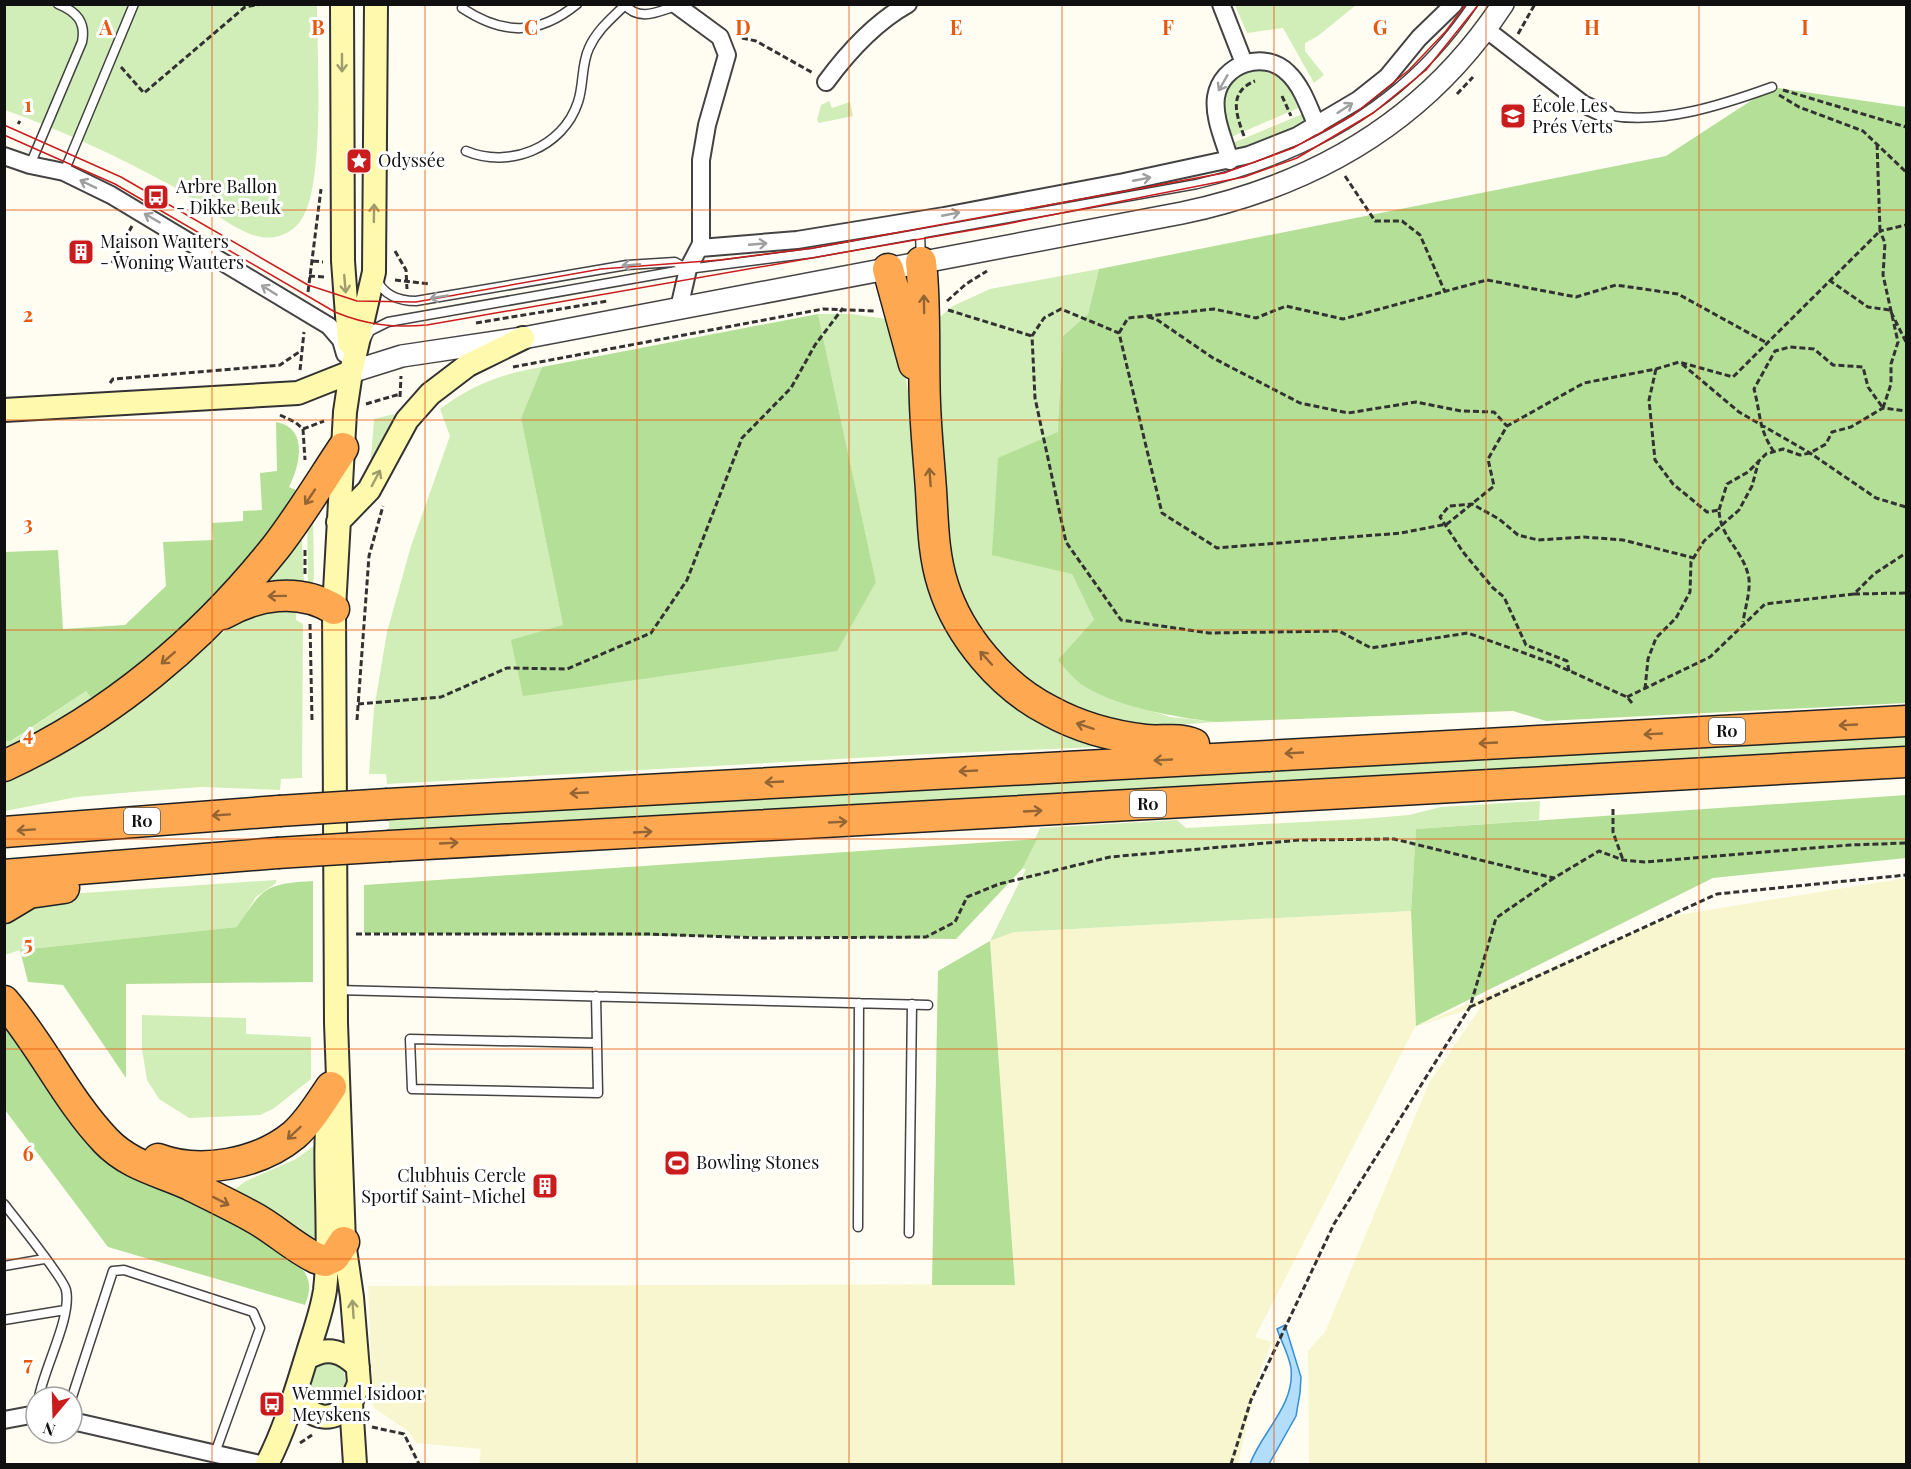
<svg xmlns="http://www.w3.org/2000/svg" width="1911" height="1469" viewBox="0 0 1911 1469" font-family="'Playfair Display',serif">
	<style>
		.farmland { fill: #f8f6cf }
		.green { fill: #d1edb8 }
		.forest { fill: #b4df96 }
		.water { fill: #b2ddfb; stroke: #348fd7; stroke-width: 1.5 }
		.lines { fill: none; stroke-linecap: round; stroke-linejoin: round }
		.service-casing { stroke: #434343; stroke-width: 11 }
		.minor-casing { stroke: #434343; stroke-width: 20 }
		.tertiary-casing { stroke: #434343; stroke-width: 24 }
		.secondary-casing { stroke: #323232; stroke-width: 26 }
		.motorway-casing { stroke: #212121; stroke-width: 33 }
		.path { stroke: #323232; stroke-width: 3; stroke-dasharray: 6 3; stroke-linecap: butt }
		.service { stroke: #fff; stroke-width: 8 }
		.minor { stroke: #fff; stroke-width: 16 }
		.tertiary { stroke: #fff; stroke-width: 21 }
		.secondary { stroke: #fff9ad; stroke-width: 22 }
		.motorway { stroke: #fea851; stroke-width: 30 }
		.tram { stroke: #cb1c1d; stroke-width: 1.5 }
		.motorway-bridge-casing { stroke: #212121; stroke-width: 33; stroke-linecap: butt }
		.motorway-bridge { stroke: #fea851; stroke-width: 30 }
		.oneway { stroke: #9f9c6e }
		.oneway2 { stroke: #9f9f9f }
		.oneway3 { stroke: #936434 }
		.grid { fill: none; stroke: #e8590c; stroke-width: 1.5; stroke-opacity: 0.55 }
		.labels { text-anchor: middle; stroke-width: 6; stroke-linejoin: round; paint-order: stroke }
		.shield { fill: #fff; stroke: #585858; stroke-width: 1.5 }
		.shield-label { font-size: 16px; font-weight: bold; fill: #101010 }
		.poi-label { font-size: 18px; fill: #101010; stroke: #fff; text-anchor: start }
		.grid-label { font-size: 20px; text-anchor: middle; font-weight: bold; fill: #e8590c; stroke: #fff; stroke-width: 6; stroke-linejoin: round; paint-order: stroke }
	</style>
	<rect width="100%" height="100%" fill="#fffdf2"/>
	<path class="farmland" d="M1906 878V1464H1309L1308 1351 1325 1332 1429 1083 1482 1005 1415 1027 1255 1337 1272 1342 1257 1379 1238 1464H479L481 1449 416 1443 409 1432 373 1407 368 1286 1015 1284 990 941 1014 932 1411 911 1416 1026 1671 916Z"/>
	<path class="green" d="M4 5H317C317 52 325 180 303 217 295 232 277 240 261 237 238 234 196 200 174 187 119 157 64 131 5 110Z
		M1235 5H1356L1318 36 1305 43V51L1324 75 1314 83 1283 28 1247 33Z
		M1251 65 1281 73 1303 106 1231 137 1222 112 1226 86Z
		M829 101 832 108 850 102 853 116 819 123 817 120 821 105Z
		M1305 113V125L1239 150 1233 143Z
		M1099 269 1088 314 1063 336 1059 432 1072 574 1094 620 1103 695 1170 717 1216 722 1159 726 1113 721 1053 699 1024 678 984 640 961 599 946 551 933 318 941 316 953 306 990 289Z
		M818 314H851L894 320 957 638 1121 746 929 754 387 784 386 774H369L374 709 387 632 411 546 450 436 440 409C471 385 504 373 542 367L521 418 563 625 876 582Z
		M394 414 395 428 370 471 374 419Z
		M313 517 314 578 312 584 308 581 307 519Z
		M295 538 302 540 304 583 264 586 261 581Z
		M297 608 296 620 303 624 302 778 281 779 280 790 201 787 133 792 77 797 5 811V782C92 741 165 676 242 618L254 611Z
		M86 691 94 702 5 756V741H12Z
		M1906 735V747L389 831V820Z
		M1540 801 1539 820 1416 829 1411 911 1014 932 990 941 1026 869H1022L1040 828 1177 820 1186 828 1362 819 1409 815 1441 807Z
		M276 880V883L256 897 238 927 20 950 5 955V919L54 895Z
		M142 1015 246 1018V1034L311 1037V1079L273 1109 260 1115 189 1118 159 1099 147 1080 142 1049Z
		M314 1146 315 1237 308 1238 237 1193 235 1189 246 1181 296 1159Z
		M328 1359C333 1361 338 1362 341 1366 353 1384 336 1417 314 1400 308 1385 313 1365 328 1359Z"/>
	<path class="forest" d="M1772 87 1906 107V703L1546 721 1513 711 1216 722C1178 718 1112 706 1081 684 1072 677 1065 668 1058 660L1094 620 1072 574 992 555 998 458 1058 432 1063 336 1088 314 1099 269 1666 156Z
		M818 314 876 582 837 651 523 696 511 640 563 625 521 418 542 367Z
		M276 422C309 428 300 465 289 487L296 490C260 564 160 651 94 702L86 691 11 741H5L4 552 58 550 63 629 125 625 166 586 163 542 213 540 212 523 243 521V511L262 510 260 473 277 471Z
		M1906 795V858L1713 878 1416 1026 1411 911 1416 829Z
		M1037 839 1022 869 956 939 364 933V885Z
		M313 881V982L126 984V1078L63 985 28 982 20 950 237 927C264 887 264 884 313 881Z
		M990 941 1015 1285H932L938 971Z
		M4 1014 80 1124 285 1251C304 1270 316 1278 305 1305L108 1247 5 1110Z"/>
	<path class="water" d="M1285 1325 1301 1377 1300 1393 1296 1416 1269 1464H1250C1262 1431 1295 1406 1291 1368 1289 1355 1281 1341 1277 1329Z"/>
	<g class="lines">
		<g class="service-casing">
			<path id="service" d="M624 4C639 22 657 12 676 6
				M462 8C503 35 538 36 577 4
				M1607 115C1662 125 1722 105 1772 87
				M466 151C509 169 563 148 578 102 584 84 581 65 589 48 597 30 611 19 624 6
				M30 165 82 42C86 22 77 12 58 4
				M64 172 134 4
				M920 234 921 258
				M376 278C383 295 399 301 416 301L627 265 675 262 688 269
				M366 339 370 331 388 322 688 269 813 253 1197 184C1310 157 1407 103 1473 4
				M337 990 928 1005
				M596 996 598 1093 412 1089 410 1039 597 1043
				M4 1204C15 1218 64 1279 66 1290 72 1317 44 1368 39 1397
				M858 1227 859 1003
				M909 1233 912 1004
				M4 1266 44 1259
				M4 1320 65 1310
				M72 1397 113 1271 124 1270 253 1312 260 1328 215 1453"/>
		</g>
		<g class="minor-casing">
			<path id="minor" d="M675 4 720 37 727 55 707 125 701 160V244L688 269 679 308
				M1221 4 1244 63
				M1487 30 1583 104 1607 115
				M826 82C848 52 874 23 908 4
				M4 156 30 165 64 172 111 195 329 326 341 340 345 354
				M1230 161C1225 142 1213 118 1216 97 1221 64 1264 49 1288 73 1302 86 1309 108 1317 126
				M700 248 797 240 944 216 1124 182 1249 155 1297 136 1358 100 1387 77 1419 38 1454 4
				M4 1420 36 1414
				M72 1421 260 1464"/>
		</g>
		<g class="tertiary-casing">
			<path id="tertiary" d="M351 372 402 356 523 338 1182 213C1316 185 1427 120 1503 4"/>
		</g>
		<g class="secondary-casing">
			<path id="secondary" d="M342 4 343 261 349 343
				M4 410 298 393 351 372
				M338 522 369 490 407 420 430 394 468 365 523 338
				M306 1359C326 1346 342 1350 358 1367
				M295 1394C310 1418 330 1426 351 1403
				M267 1464C285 1429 296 1391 308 1352 314 1332 322 1311 325 1290 332 1228 322 1164 329 1102
				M355 1464 351 1403 359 1383 352 1297 344 1242 336 1023 334 609 345 412 351 372 374 272 376 4"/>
		</g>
		<g class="motorway-casing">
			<path id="motorway" d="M921 262C926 309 923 356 925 404 926 432 929 461 931 490 933 522 933 554 943 585 959 636 1002 687 1050 711 1079 727 1112 736 1145 740 1163 742 1178 737 1194 744
				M888 269 914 364
				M223 614C256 595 298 587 334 609
				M4 766C111 717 203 639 276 547 300 516 321 481 343 448
				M388 804 1906 721
				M4 832 279 811
				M390 846 1906 762
				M4 875 277 853
				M4 908 29 893 64 888
				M4 1001C42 1045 66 1099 106 1141 130 1166 160 1171 190 1185 210 1195 231 1205 251 1216 274 1228 293 1247 316 1258L325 1261 334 1257 344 1242
				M158 1159C200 1175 259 1164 294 1135 309 1122 320 1103 331 1087"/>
		</g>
		<path class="path" d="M1518 34 1535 4
			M742 38 756 41 813 73
			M121 67 144 93 245 7 262 4
			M1783 90 1906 127
			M1457 94 1473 77
			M1779 95 1799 107 1863 131 1906 172
			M1282 96 1291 116
			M18 124 20 121
			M1244 136C1236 114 1228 92 1255 81
			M1345 176 1375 221H1402L1420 235 1445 292
			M395 251 406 270 407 289
			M313 261 323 262
			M112 263 132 226
			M309 276 325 277
			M395 280 430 284
			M1829 280 1868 307 1890 310 1906 342
			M308 292 321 189
			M947 301 966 284 987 271
			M948 310 1032 336
			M1148 317 1156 319 1213 358 1300 403 1348 413 1416 402 1461 411 1494 412 1507 426
			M476 323 608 301
			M1119 333 1128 318 1214 309 1256 318 1286 306 1343 319 1487 280 1576 297 1616 285 1678 294 1767 343
			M1682 364 1739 412 1810 453 1876 498 1906 507
			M513 367 823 309 876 311
			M1656 369 1649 400 1655 460 1673 484 1707 512 1719 510C1720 537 1741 548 1748 574 1752 587 1745 608 1743 622
			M300 370 304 332
			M110 383 113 379 280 365 302 350
			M400 397 401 376
			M366 404 400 394
			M1883 408 1891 384V364L1898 342 1883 275 1885 243 1880 231 1906 225
			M280 415 295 422 303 429 305 460
			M303 429 324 421
			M1774 452C1758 428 1761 415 1754 389L1775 351 1790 347 1814 349 1833 365 1863 367 1868 387 1883 408
			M1719 510 1727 484 1748 472 1766 454 1783 449 1800 455 1810 453 1826 444 1832 432 1851 427 1883 408 1906 411
			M305 574V548
			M1854 594 1906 593
			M310 624 312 720
			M1569 671 1567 661 1526 645 1504 597 1493 588 1463 552 1440 517 1449 506 1472 504 1499 519 1518 535 1538 540 1584 537 1623 540 1694 558
			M1645 689 1648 659 1656 638 1676 618 1690 592 1691 562 1704 541 1739 510 1752 486 1759 460
			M1627 697 1710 657 1765 604 1854 594 1874 574 1906 553
			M1632 703 1627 697 1552 663 1468 633 1371 648 1339 631 1209 633 1121 620 1066 542 1035 398 1032 336 1044 318 1061 309 1119 333 1162 513 1217 548 1401 533 1447 524 1494 486 1488 459 1507 426 1584 383 1656 369 1679 362 1733 377 1880 231 1877 143
			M358 704 441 697 507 668 567 669 651 633 687 580 742 438 791 388 815 345 843 308
			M357 720 369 556 383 506
			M1613 809V832L1623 860
			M356 934H647L762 938 926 937 955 922 967 897 999 884 1110 857 1300 840 1394 839 1554 878 1599 851 1623 860 1645 862 1850 845 1906 843
			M1470 1007 1717 894 1906 875
			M372 1427 404 1434 419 1464
			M300 1443 312 1435
			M1231 1464 1251 1400 1334 1224 1470 1007 1496 918 1554 878"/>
		<use href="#service" class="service"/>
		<use href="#minor" class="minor"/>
		<use href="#tertiary" class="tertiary"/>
		<use href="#secondary" class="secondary"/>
		<use href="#motorway" class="motorway"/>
		<path class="tram" d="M4 125 121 177 308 285 357 301 416 302 601 269 720 260 813 248 1224 173 1293 148 1353 115 1409 70 1446 31 1466 4
			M4 135 115 184 335 312C366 325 394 328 427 325L1001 225 1244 177 1297 158 1373 113 1426 70 1479 4"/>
		<g class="motorway-bridge-casing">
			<path id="motorway-bridge" d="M279 811 388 804
				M277 853 390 846"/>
		</g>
		<use href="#motorway-bridge" class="motorway-bridge"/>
	</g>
	<defs><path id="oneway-shaft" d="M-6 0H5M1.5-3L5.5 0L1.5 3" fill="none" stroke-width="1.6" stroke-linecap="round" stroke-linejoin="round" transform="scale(1.5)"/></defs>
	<g class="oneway">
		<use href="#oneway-shaft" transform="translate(342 63) rotate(90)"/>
		<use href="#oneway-shaft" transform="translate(374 213) rotate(-89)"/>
		<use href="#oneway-shaft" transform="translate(345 284) rotate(85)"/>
		<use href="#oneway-shaft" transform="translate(376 478) rotate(-62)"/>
		<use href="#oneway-shaft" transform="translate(353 1309) rotate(-94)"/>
	</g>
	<g class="oneway2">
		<use href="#oneway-shaft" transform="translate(1223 83) rotate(120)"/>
		<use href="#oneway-shaft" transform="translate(1345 108) rotate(-33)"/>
		<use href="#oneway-shaft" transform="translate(1142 179) rotate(-11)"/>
		<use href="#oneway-shaft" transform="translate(88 184) rotate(-154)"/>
		<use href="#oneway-shaft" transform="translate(951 214) rotate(-11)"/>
		<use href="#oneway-shaft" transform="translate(152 218) rotate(-150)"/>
		<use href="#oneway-shaft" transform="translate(758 244) rotate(-5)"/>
		<use href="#oneway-shaft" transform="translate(631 265) rotate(175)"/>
		<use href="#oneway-shaft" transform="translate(269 290) rotate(-148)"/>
		<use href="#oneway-shaft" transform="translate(439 297) rotate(170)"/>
	</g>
	<g class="oneway3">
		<use href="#oneway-shaft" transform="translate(924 304) rotate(-91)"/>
		<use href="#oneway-shaft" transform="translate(930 477) rotate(-94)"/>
		<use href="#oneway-shaft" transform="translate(310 497) rotate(124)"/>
		<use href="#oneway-shaft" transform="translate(277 596) rotate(179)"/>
		<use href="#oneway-shaft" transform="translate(168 658) rotate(139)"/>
		<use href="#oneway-shaft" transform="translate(986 658) rotate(-132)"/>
		<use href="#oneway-shaft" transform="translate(1848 725) rotate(177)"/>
		<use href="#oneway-shaft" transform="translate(1085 726) rotate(-162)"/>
		<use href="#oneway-shaft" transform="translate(1653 734) rotate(177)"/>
		<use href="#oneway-shaft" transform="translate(1488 743) rotate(177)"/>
		<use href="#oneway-shaft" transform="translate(1294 753) rotate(177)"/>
		<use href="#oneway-shaft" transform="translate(1163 760) rotate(177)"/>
		<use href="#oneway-shaft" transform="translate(968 771) rotate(177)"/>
		<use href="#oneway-shaft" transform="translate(774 782) rotate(177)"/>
		<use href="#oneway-shaft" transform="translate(579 793) rotate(177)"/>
		<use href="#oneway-shaft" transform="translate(1033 811) rotate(-3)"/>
		<use href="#oneway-shaft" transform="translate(221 815) rotate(176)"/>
		<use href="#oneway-shaft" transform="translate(838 822) rotate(-3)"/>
		<use href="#oneway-shaft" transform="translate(26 830) rotate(176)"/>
		<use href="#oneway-shaft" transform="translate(643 832) rotate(-3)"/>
		<use href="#oneway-shaft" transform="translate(449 843) rotate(-3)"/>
		<use href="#oneway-shaft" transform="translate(294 1133) rotate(137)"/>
		<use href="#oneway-shaft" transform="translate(221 1201) rotate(27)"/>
	</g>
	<path class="grid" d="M212 4V1464M425 4V1464M637 4V1464M849 4V1464M1062 4V1464M1274 4V1464M1486 4V1464M1699 4V1464M4 210H1906M4 420H1906M4 630H1906M4 839H1906M4 1049H1906M4 1259H1906"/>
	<defs>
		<g id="school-square" transform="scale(1.35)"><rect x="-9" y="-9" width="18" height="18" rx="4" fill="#cb1c1d" stroke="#fff"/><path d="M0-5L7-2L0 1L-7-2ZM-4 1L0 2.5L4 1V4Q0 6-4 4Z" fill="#fff"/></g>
		<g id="sight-square" transform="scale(1.35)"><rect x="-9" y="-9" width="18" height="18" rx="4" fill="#cb1c1d" stroke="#fff"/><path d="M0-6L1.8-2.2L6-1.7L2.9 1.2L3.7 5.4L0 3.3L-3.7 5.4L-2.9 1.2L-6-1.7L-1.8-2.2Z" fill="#fff"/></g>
		<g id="bus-square" transform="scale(1.35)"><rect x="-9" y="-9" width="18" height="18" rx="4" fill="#cb1c1d" stroke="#fff"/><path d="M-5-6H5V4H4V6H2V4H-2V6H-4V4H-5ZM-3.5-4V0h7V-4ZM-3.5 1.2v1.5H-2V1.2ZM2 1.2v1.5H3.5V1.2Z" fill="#fff"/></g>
		<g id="building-square" transform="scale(1.35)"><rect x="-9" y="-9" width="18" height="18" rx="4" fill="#cb1c1d" stroke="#fff"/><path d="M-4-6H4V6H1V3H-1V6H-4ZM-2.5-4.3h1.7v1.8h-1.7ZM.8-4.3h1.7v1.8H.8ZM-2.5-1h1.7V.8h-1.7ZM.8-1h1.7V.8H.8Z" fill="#fff"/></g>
		<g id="stadium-square" transform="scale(1.35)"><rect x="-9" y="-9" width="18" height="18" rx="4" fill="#cb1c1d" stroke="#fff"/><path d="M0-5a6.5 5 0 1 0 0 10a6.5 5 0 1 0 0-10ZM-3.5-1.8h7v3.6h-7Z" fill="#fff"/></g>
	</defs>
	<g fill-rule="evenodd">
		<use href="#school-square" x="1513" y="116"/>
		<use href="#sight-square" x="359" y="161"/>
		<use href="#bus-square" x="156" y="197"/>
		<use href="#building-square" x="81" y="252"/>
		<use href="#stadium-square" x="677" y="1163"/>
		<use href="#building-square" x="545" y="1186"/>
		<use href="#bus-square" x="272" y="1404"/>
	</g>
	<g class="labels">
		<g class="shield">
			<rect x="1709" y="718" width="36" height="26" rx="4.5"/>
			<rect x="1130" y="791" width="36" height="26" rx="4.5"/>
			<rect x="124" y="808" width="36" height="26" rx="4.5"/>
		</g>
		<g class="shield-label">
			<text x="1727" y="737">R0</text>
			<text x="1148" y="810">R0</text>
			<text x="142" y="827">R0</text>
		</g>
		<g class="poi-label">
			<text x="1532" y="112">École Les<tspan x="1532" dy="21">Prés Verts</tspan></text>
			<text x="378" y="167">Odyssée</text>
			<text x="176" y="193">Arbre Ballon<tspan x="176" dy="21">- Dikke Beuk</tspan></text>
			<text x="100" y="248">Maison Wauters<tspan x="100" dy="21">- Woning Wauters</tspan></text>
			<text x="696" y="1169">Bowling Stones</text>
			<text x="526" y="1182" text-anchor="end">Clubhuis Cercle<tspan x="526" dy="21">Sportif Saint-Michel</tspan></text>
			<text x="292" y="1400">Wemmel Isidoor<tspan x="292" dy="21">Meyskens</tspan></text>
		</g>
	</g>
	<g class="grid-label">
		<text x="106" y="35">A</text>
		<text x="318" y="35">B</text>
		<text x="531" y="35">C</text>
		<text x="743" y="35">D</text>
		<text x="956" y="35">E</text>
		<text x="1168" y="35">F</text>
		<text x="1380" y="35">G</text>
		<text x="1592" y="35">H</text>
		<text x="1805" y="35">I</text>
		<text x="28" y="112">1</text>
		<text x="28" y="322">2</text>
		<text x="28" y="531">3</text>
		<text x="28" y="741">4</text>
		<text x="28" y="951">5</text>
		<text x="28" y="1161">6</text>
		<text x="28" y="1371">7</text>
	</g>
	<rect width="1911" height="1469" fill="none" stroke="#101010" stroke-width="12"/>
	<g transform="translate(54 1415) rotate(199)"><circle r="28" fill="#ffffff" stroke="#9f9f9f" stroke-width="1.5"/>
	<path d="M0-4.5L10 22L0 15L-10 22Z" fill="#cb1c1d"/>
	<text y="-9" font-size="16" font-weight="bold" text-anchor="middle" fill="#101010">N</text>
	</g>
</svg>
